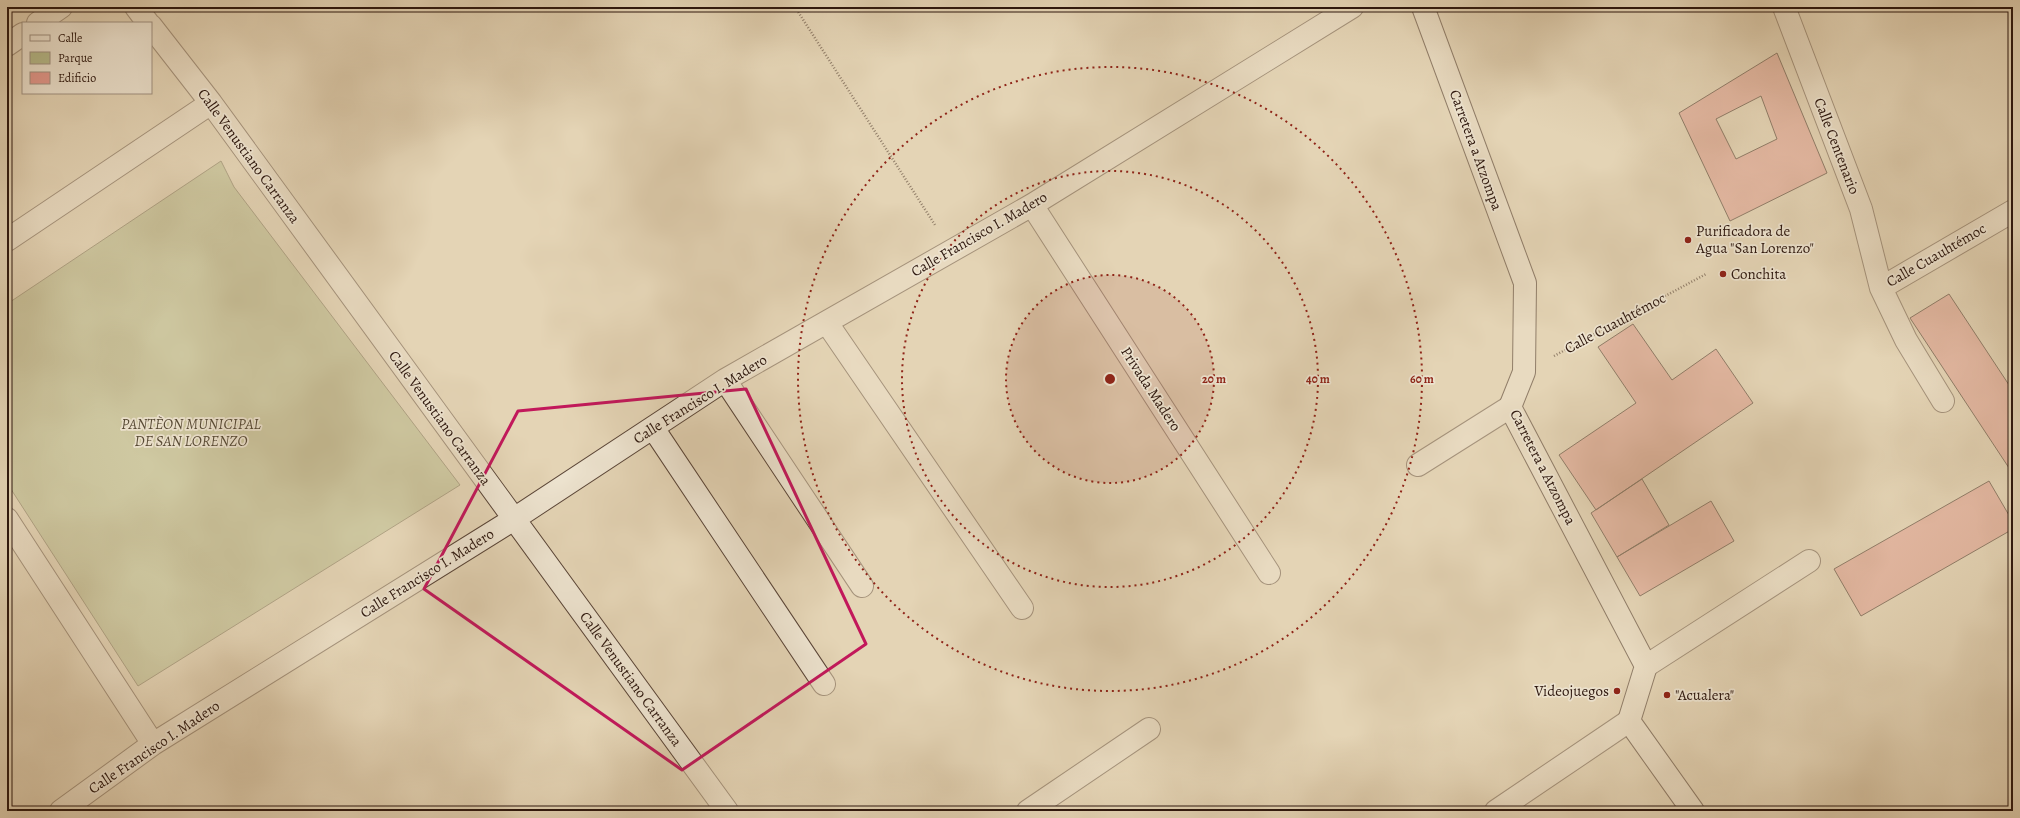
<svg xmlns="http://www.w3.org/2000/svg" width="2020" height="818" viewBox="0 0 2020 818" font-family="Alegreya,serif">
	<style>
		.green { fill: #b7bc8c; stroke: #726a4d }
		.building { fill: #e4998e; stroke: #2d170e; fill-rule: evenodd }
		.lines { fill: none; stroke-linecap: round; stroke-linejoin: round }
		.street-casing { stroke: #5b4638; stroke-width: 24 }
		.secondary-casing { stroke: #2d170e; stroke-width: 24 }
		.path { stroke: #2d170e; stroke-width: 2.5; stroke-dasharray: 1 2; stroke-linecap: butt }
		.street { stroke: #ede3cf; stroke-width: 22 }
		.secondary { stroke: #ede3cf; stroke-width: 22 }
		.marked { fill: none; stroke: #c2185b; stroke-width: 3; stroke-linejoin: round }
		.ring { fill: none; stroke: #8f2418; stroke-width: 2; stroke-dasharray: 2 4 }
		.poi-dot { fill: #8f2418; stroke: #ede3cf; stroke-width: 1.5 }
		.labels { text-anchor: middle; stroke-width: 3.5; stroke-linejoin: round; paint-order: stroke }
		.street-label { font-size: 15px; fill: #2d170e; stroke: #ede3cf }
		.poi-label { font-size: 15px; fill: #2d170e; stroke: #ede3cf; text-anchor: start }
		.park-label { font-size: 15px; font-style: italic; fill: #564934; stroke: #ede3cf }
		.centre { fill: #8f2418; stroke: #ede3cf; stroke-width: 2 }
		.ring-label { font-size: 12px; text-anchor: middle; font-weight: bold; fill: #8f2418; stroke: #ede3cf; stroke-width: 3.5; stroke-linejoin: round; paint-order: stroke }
	</style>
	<rect width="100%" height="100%" fill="#e4d4b5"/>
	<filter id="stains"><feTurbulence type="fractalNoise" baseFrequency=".005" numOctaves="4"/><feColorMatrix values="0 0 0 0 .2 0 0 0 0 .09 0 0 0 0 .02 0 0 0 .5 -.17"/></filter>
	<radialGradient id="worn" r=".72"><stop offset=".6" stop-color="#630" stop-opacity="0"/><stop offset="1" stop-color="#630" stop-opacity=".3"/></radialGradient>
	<path class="green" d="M221 161 234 187 460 485 138 686 7 483V304Z"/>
	<path class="building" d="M1777 53 1827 173 1730 221 1679 113ZM1761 96 1777 139 1736 159 1716 119Z
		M1949 294 2013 391V474L1910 318Z
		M1633 324 1672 380 1716 349 1753 403 1596 510 1559 455 1636 403 1598 347Z
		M1642 479 1669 525 1617 557 1591 513Z
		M1989 481 2013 522V529L1861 616 1834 569Z
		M1711 501 1734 541 1640 596 1617 557Z"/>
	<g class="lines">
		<g class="street-casing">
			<path id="street" d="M136 7 148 23
				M1784 7 1861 209 1881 288 1906 340 1943 401
				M38 23 61 7
				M151 26 211 103 727 811
				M7 45 23 34
				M1032 205 1269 573
				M7 240 211 103
				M1881 288 2013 211
				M827 323 1022 608
				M725 380 862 586
				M653 428 824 684
				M1418 465 1510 407
				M7 519 153 744
				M1646 666 1809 561
				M61 811 153 744 514 519 725 380 1032 205 1352 7
				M1028 811 1149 729
				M1496 811 1629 721"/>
		</g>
		<g class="secondary-casing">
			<path id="secondary" d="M1423 7 1525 283 1524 372 1510 407 1646 666 1629 721 1693 811"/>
		</g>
		<path class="path" d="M795 7 935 225
			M1554 356 1706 274"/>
		<use href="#street" class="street"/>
		<use href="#secondary" class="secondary"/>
	</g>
	<path d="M0 0H2020V818H0ZM746 389 866 644 682 770 424 589 518 411Z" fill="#e4d4b5" fill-opacity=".55" fill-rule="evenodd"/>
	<path class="marked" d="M746 389 866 644 682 770 424 589 518 411Z"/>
	<circle cx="1110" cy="379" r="104" fill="#8f2418" fill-opacity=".12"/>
	<g class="ring">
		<circle cx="1110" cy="379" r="104"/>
		<circle cx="1110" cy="379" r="208"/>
		<circle cx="1110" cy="379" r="312"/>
	</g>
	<g class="poi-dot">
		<circle cx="1688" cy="240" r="4"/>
		<circle cx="1723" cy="274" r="4"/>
		<circle cx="1617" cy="691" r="4"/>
		<circle cx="1667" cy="695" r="4"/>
	</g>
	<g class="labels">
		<g class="street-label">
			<text transform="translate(1837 146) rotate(69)" y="5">Calle Centenario</text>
			<text transform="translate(1476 150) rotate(70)" y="5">Carretera a Atzompa</text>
			<text transform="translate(249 156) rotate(54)" y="5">Calle Venustiano Carranza</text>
			<text transform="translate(979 234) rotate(-30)" y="5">Calle Francisco I. Madero</text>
			<text transform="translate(1936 255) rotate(-30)" y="5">Calle Cuauhtémoc</text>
			<text transform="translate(1615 323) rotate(-28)" y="5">Calle Cuauhtémoc</text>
			<text transform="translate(1151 389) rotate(57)" y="5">Privada Madero</text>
			<text transform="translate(700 399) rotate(-32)" y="5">Calle Francisco I. Madero</text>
			<text transform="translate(440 418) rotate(54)" y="5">Calle Venustiano Carranza</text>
			<text transform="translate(1543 467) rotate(63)" y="5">Carretera a Atzompa</text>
			<text transform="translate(427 573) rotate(-32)" y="5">Calle Francisco I. Madero</text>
			<text transform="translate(631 679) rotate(54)" y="5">Calle Venustiano Carranza</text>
			<text transform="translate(154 747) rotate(-34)" y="5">Calle Francisco I. Madero</text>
		</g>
		<g class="poi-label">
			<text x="1696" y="236">Purificadora de<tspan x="1696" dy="17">Agua "San Lorenzo"</tspan></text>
			<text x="1731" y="279">Conchita</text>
			<text x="1609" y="696" text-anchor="end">Videojuegos</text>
			<text x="1675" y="700">"Acualera"</text>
		</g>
		<g class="park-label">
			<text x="191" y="429">PANTÈON MUNICIPAL<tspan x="191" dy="17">DE SAN LORENZO</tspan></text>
		</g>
	</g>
	<circle cx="1110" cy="379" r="6" class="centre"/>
	<g class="ring-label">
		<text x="1214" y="383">20 m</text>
		<text x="1318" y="383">40 m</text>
		<text x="1422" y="383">60 m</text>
	</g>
	<rect width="2020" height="818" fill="none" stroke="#e4d4b5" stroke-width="24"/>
	<rect x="8" y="8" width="2004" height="802" fill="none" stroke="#2d170e" stroke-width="2"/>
	<rect x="12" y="12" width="1996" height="794" fill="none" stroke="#2d170e"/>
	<rect x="22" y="22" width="130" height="72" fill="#ede3cf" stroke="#a09182"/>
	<rect x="30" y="35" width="20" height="6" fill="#ede3cf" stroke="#a09182"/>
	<text x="58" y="42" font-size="12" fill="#2d170e">Calle</text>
	<rect x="30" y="52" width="20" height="12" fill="#b7bc8c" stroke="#a09182"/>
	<text x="58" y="62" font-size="12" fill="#2d170e">Parque</text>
	<rect x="30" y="72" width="20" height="12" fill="#e4998e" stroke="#a09182"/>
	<text x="58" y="82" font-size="12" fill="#2d170e">Edificio</text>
	<rect width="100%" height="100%" filter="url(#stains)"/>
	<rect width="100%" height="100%" fill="url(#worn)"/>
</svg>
